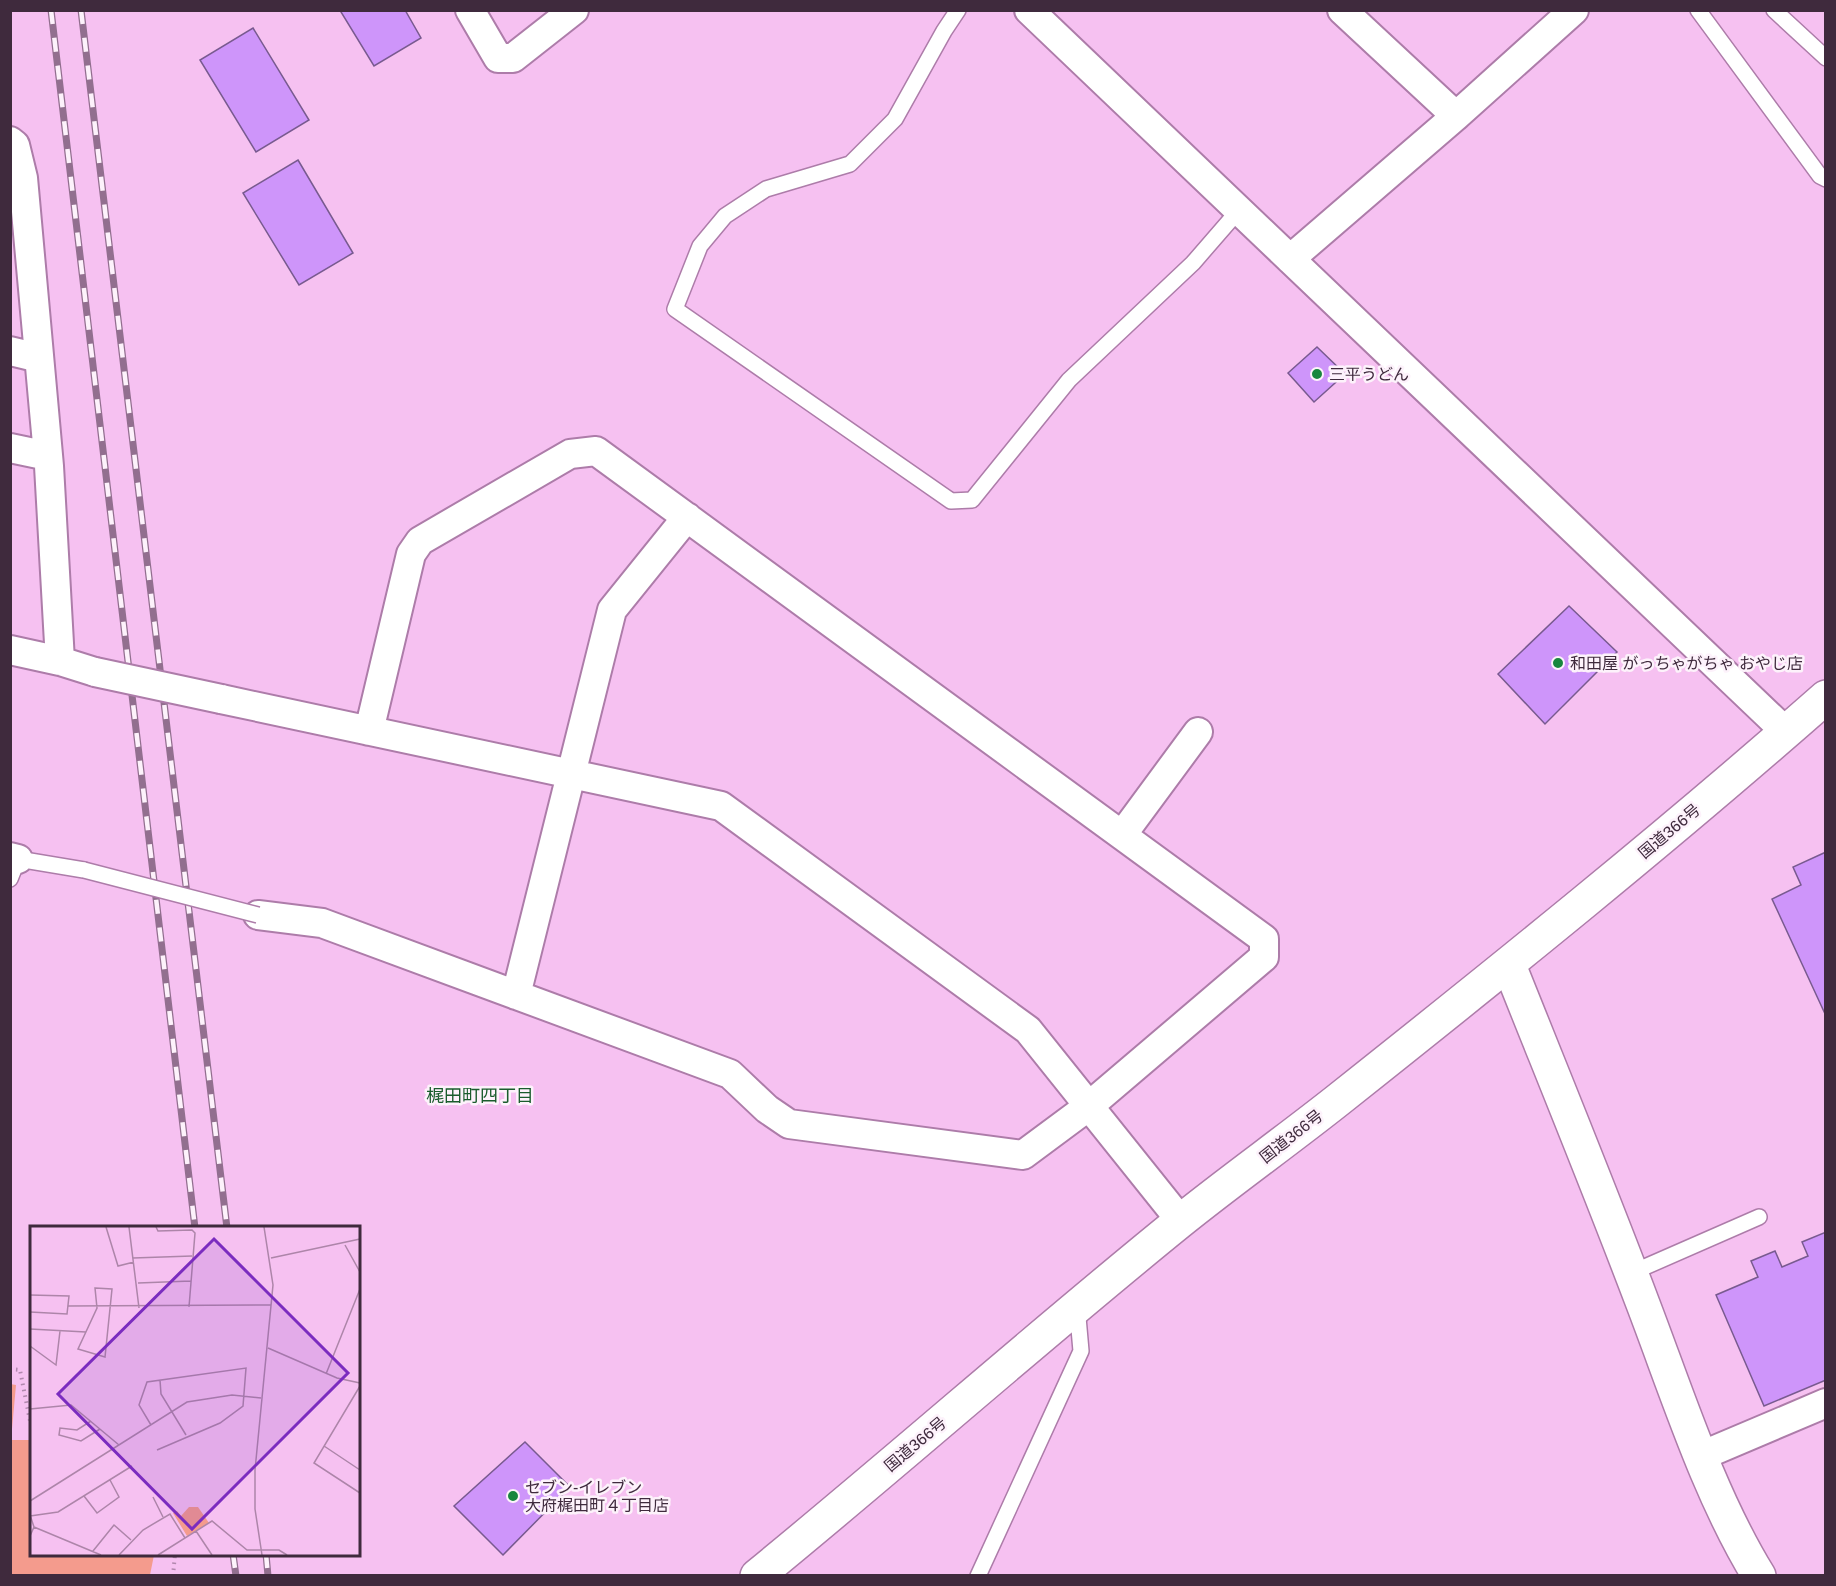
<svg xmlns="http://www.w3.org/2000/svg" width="1836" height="1586" viewBox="0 0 1836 1586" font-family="Helvetica,'Noto Sans JP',sans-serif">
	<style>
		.green { fill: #f49b8d }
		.building { fill: #ce95fa; stroke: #785a8f; stroke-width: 1.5 }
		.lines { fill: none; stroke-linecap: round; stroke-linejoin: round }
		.service-casing { stroke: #ad7ca9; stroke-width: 18 }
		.minor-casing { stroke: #ad7ca9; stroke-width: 32 }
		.tertiary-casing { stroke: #ad7ca9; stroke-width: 36 }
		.trunk-casing { stroke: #ad7ca9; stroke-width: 36 }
		.path { stroke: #b188ae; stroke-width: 4; stroke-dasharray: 1.5 4.5; stroke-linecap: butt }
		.service { stroke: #fff; stroke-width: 15 }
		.minor { stroke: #fff; stroke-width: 28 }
		.tertiary { stroke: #fff; stroke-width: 33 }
		.trunk { stroke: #fff; stroke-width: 33 }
		.rail-casing { stroke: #926f8f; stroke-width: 7 }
		.rail { stroke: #fdf2fb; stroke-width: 4.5; stroke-dasharray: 14; stroke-linecap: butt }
		.service-bridge-casing { stroke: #ad7ca9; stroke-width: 18; stroke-linecap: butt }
		.minor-bridge-casing { stroke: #ad7ca9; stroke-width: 32; stroke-linecap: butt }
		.service-bridge { stroke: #fff; stroke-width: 15 }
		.minor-bridge { stroke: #fff; stroke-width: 28 }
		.poi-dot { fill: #18873e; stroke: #fdf2fb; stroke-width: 2 }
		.labels { text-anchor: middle; stroke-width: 5; stroke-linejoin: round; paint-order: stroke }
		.poi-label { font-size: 16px; fill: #3f2a3d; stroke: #fdf2fb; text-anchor: start }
		.street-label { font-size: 16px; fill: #3f2a3d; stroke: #fdf2fb }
		.neighbourhood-label { font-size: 18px; fill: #1a5c2d; stroke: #fdf2fb }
		.inset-road { fill: none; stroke: #ad85a9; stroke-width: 1.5 }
		.view { fill: #7b2cbf; fill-opacity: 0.15; stroke: #7b2cbf; stroke-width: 3 }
		.inset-edge { fill: none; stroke: #3f2a3d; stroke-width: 3 }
	</style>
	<rect width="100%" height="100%" fill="#f6c1f1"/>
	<path class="green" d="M10 1384 16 1385 11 1440H31L32 1554 154 1555 150 1575H11Z"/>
	<path class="building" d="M344 10H405L421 38 374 66 341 12Z
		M253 28 309 120 256 152 200 60Z
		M298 160 353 253 299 285 243 193Z
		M1317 347 1345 374 1314 402 1288 373Z
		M1569 606 1617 652 1545 724 1498 674Z
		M1826 852V1016L1772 899 1801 885 1793 867Z
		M1826 1232V1380L1764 1406 1716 1295 1758 1277 1751 1261 1775 1251 1782 1267 1808 1256 1802 1242Z
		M525 1442 570 1487 503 1555 454 1506Z"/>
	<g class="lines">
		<g class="service-casing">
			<path id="service" d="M958 10 944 31 895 119 850 164 766 189 725 216 700 246 675 309 951 501 972 500 1069 380 1193 263 1239 210
				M1698 10 1820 176 1826 179
				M1774 10 1826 58
				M10 879 18 859 84 870
				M1631 1273 1759 1217
				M978 1576 1081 1351 1077 1306"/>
		</g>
		<g class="minor-casing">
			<path id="minor" d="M470 10 498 58H513L574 10
				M1029 10 1786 732
				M1342 10 1456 116
				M10 141 15 145 23 178 49 466 60 661
				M1290 259 1456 116 1574 10
				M10 351 39 358
				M10 448 48 456
				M10 650 60 661 95 672
				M221 699 721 806 1028 1030 1181 1221
				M1122 835 1198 732
				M10 857 18 859
				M258 915 322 923 730 1074 767 1109 789 1124 1023 1155 1089 1106 1264 957V939L596 451 570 454 420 541 411 554 369 731
				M516 995 612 610 687 517
				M1701 1456 1826 1403"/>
		</g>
		<g class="tertiary-casing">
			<path id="tertiary" d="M1509 965C1554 1078 1600 1190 1643 1304 1677 1393 1709 1495 1759 1576"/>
		</g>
		<g class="trunk-casing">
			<path id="trunk" d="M757 1576C899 1460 1036 1338 1178 1223 1230 1181 1285 1142 1338 1100 1503 969 1667 837 1826 697"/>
		</g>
		<path class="path" d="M10 1369 20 1370 30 1421H32
			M173 1576 175 1554"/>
		<use href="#service" class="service"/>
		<use href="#minor" class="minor"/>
		<use href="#tertiary" class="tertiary"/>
		<use href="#trunk" class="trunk"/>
		<g class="rail-casing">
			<path id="rail" d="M51 10 195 1228
				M81 10 227 1228
				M233 1554 236 1576
				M266 1554 268 1576"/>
		</g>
		<use href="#rail" class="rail"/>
		<g class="service-bridge-casing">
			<path id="service-bridge" d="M84 870 258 915"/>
		</g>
		<g class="minor-bridge-casing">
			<path id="minor-bridge" d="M95 672 221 699"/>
		</g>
		<use href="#service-bridge" class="service-bridge"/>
		<use href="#minor-bridge" class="minor-bridge"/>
	</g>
	<g class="poi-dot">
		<circle cx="1317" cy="374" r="6"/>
		<circle cx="1558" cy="663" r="6"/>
		<circle cx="513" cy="1496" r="6"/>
	</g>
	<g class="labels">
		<g class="poi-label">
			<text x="1329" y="380">三平うどん</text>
			<text x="1570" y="669">和田屋 がっちゃがちゃ おやじ店</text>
			<text x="525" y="1493">セブン-イレブン<tspan x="525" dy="18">大府梶田町４丁目店</tspan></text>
		</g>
		<g class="street-label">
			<text transform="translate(1669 831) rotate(-40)" y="6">国道366号</text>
			<text transform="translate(1291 1136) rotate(-38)" y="6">国道366号</text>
			<text transform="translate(915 1444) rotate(-40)" y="6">国道366号</text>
		</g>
		<g class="neighbourhood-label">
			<text x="480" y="1102">梶田町四丁目</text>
		</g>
	</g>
	<g transform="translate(30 1226)">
		<rect width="330" height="330" fill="#f6c1f1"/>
		<path d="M159 281H168L179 297 157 310 143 287 147 285 151 290Z" fill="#f49b8d"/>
		<path class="inset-road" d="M76 1 88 40 104 36M99 1 109 82M126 1 128 5 162 4 165 7 159 81M315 19 330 46M103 32 162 30M241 32 330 13M108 57 161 55M65 62 82 63 75 131 48 123 67 82ZM0 69 39 70 37 88 0 86M38 80 241 79M0 103 56 106M0 120 26 139 30 105M238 122 307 152 330 157M296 148 330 63M130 154 131 168 156 209M330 160 284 237 330 267M0 183 41 179 89 219M61 195 47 204 30 202 29 209 51 215 70 203M121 199 109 179 117 156 216 142 213 180 190 197 127 224M294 220 330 244M54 270 67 287 89 271 80 254M123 271 133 291M0 275 157 176 202 169 231 172M0 289 4 301 0 310M0 290 28 286 102 240M4 301 71 329M166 305 182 329M63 325 84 299 101 314M89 329 113 304 140 288 155 312M128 329 182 295 217 324H249L257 329M232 329 225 283V244L243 59 234 1"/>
		<path class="view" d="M184 13 318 147 162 303 28 168Z"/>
		<rect width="330" height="330" class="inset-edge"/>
	</g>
	<rect width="1836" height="1586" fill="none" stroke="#3f2a3d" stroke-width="24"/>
</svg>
